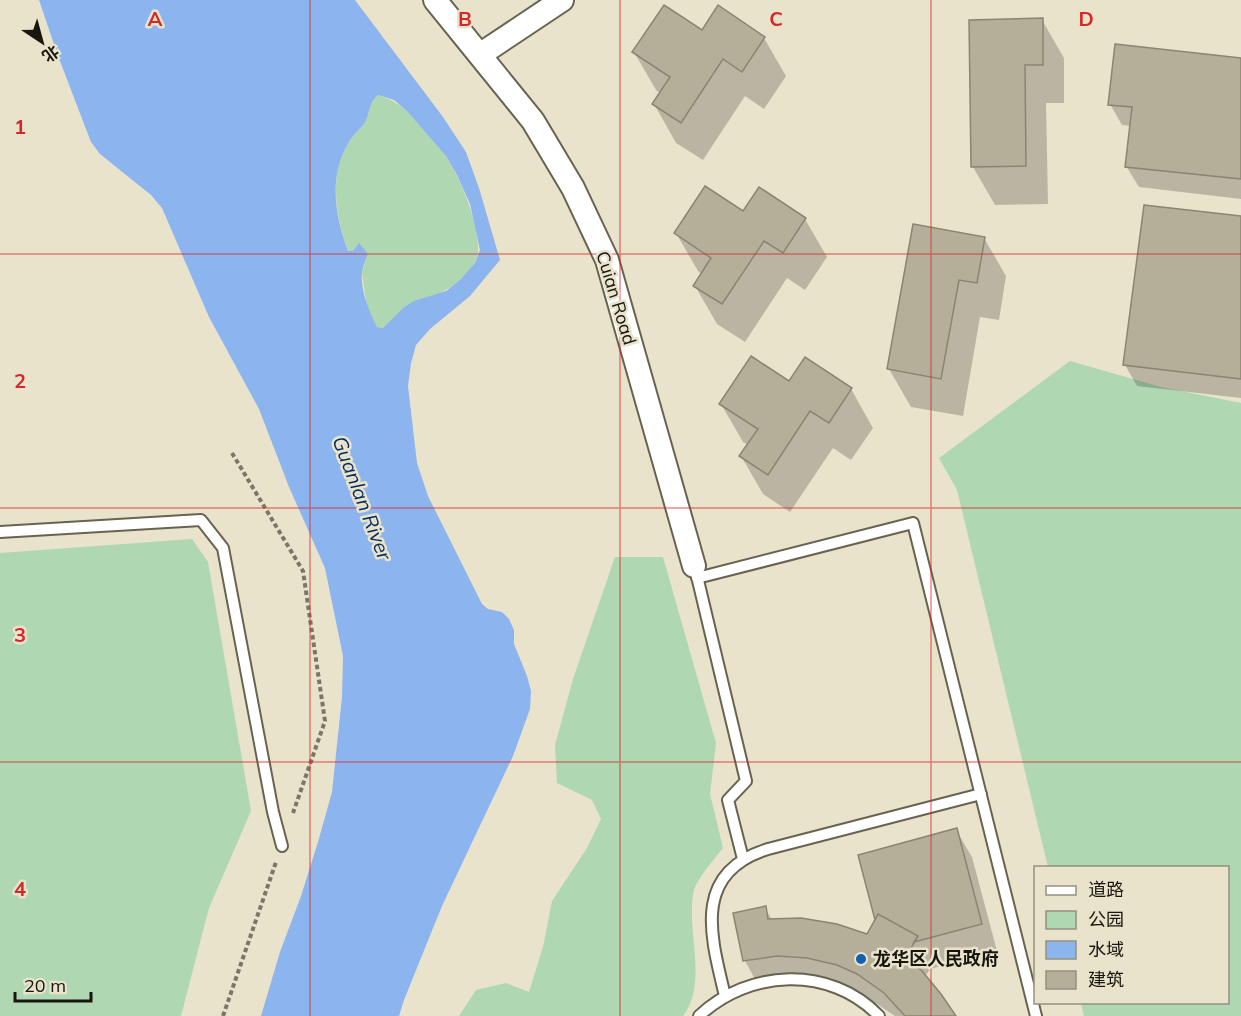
<svg xmlns="http://www.w3.org/2000/svg" width="1241" height="1016" viewBox="0 0 1241 1016" font-family="Mulish,'Noto Sans SC',sans-serif">
	<style>
		.green { fill: #afd7b2 }
		.water { fill: #8cb5ef; fill-rule: evenodd }
		.shadow { fill: #0003 }
		.building { fill: #b5af9a; stroke: #8a8570; stroke-width: 1.5 }
		.lines { fill: none; stroke-linecap: round; stroke-linejoin: round }
		.service-casing { stroke: #686350; stroke-width: 14 }
		.minor-casing { stroke: #686350; stroke-width: 26 }
		.path { stroke: #7b7768; stroke-width: 4; stroke-dasharray: 4.5 3; stroke-linecap: butt }
		.service { stroke: #fff; stroke-width: 10 }
		.minor { stroke: #fff; stroke-width: 22 }
		.grid { fill: none; stroke: #d62828; stroke-width: 1.5; stroke-opacity: 0.55 }
		.poi-dot { fill: #1261b0; stroke: #e9e3cc; stroke-width: 2 }
		.labels { text-anchor: middle; stroke-width: 5; stroke-linejoin: round; paint-order: stroke }
		.street-label { font-size: 18px; fill: #18160e; stroke: #e9e3cc }
		.poi-label { font-size: 18px; font-weight: bold; fill: #18160e; stroke: #e9e3cc; text-anchor: start }
		.water-label { font-size: 20px; font-style: italic; fill: #042b5e; stroke: #e9e3cc }
		.grid-label { font-size: 20px; text-anchor: middle; font-weight: bold; fill: #d62828; stroke: #e9e3cc; stroke-width: 5; stroke-linejoin: round; paint-order: stroke }
	</style>
	<rect width="100%" height="100%" fill="#e9e3cc"/>
	<path class="green" d="M378 95C427 110 465 179 475 226 477 239 481 250 475 262 461 291 408 305 384 328L377 327 368 311 364 288 362 272 368 254 348 251C336 215 328 177 349 142 353 135 359 130 364 124 371 114 367 105 378 95Z
		M1070 361 1161 387 1241 403V1016H1084L1081 1003 1228 1002V868L1048 867 957 490 939 458Z
		M192 539 208 562 251 811 209 908 181 1016H0V553Z
		M615 557H663L716 743 710 794 723 848C715 858 697 879 694 890 685 930 709 982 683 1016H459L476 990 506 983 529 992 543 947 552 901 587 848 601 819 592 800 557 783 555 745 573 679Z"/>
	<path class="water" d="M39 0H355L443 117 466 152 479 188 500 260 470 296 430 329 416 345 411 363 408 386 417 463 428 496 482 604 488 609 502 612 509 619 514 630V644L527 676 531 691 530 709 513 756 442 906 404 1000 399 1016H261L280 952 301 896 318 842 332 792 342 697 343 656 325 568 289 487 259 409 209 317 162 208 151 195 100 154 91 142 58 56ZM378 95 394 100 408 112 446 156 457 175 470 204 480 250 475 263 461 279 446 291 414 301 403 308 383 328 377 327C369 311 360 290 362 272 363 266 366 259 368 254L359 243 353 251H348C335 215 328 177 349 142 353 135 359 130 364 124 371 114 367 105 378 95Z"/>
	<path class="shadow" d="M1042 20 1064 58V103H1046L1048 204 995 205 973 167Z
		M702 32 764 38 786 76 764 109 745 96 703 160 676 143 654 104 661 94 656 90 634 52Z
		M1241 60V199L1139 187 1126 166 1131 126 1122 125 1110 104Z
		M743 213 805 219 827 257 805 290 787 278 745 342 717 324 695 286 702 275 698 271 676 233Z
		M1241 218V398L1137 386 1125 365Z
		M984 238 1006 276 999 320 980 317 963 416 911 407 889 369Z
		M805 359 851 389 873 428 851 460 833 448 790 512 763 494 741 456 748 445 743 442 721 404 789 384Z
		M956 830 972 857 997 951 930 969 925 977 954 1016H895L874 1002 854 992 793 983 760 988 745 961 765 908 772 920 868 936Z"/>
	<path class="building" d="M664 5 702 30 718 5 765 37 742 72 723 59 681 123 652 104 670 77 632 52Z
		M1043 18V65H1025L1026 166 971 167 969 20Z
		M1115 44 1241 58V179L1125 167 1132 107 1108 105Z
		M705 186 743 211 759 187 806 218 783 253 764 241 722 304 693 286 711 258 674 233Z
		M1144 205 1241 216V379L1123 365Z
		M913 224 985 237 977 283 959 280 941 379 887 369Z
		M751 356 789 381 805 357 852 388 829 423 810 411 768 475 739 456 758 429 719 404Z
		M957 828 982 924 914 942 918 936 878 914 875 920 858 855Z
		M766 906 768 919 801 918 837 924 867 934 878 914 918 936 906 957 922 971 941 994 956 1016H905L884 993 857 974 837 965 807 958 777 956 743 961 733 913Z"/>
	<g class="lines">
		<g class="service-casing">
			<path id="service" d="M0 532 201 520 223 548 273 812 282 846
				M696 572 746 781 728 800 743 859
				M697 578 913 523 1036 1016
				M725 996C711 937 691 873 768 849L981 794
				M699 1016C749 969 830 965 879 1016"/>
		</g>
		<g class="minor-casing">
			<path id="minor" d="M435 0 533 121 573 188 607 260 694 566
				M481 54 562 0"/>
		</g>
		<path class="path" d="M232 453 303 571 325 721 293 813
			M223 1016 276 862"/>
		<use href="#service" class="service"/>
		<use href="#minor" class="minor"/>
	</g>
	<path class="grid" d="M310 0V1016M620 0V1016M931 0V1016M0 254H1241M0 508H1241M0 762H1241"/>
	<circle class="poi-dot" cx="861" cy="959" r="6"/>
	<g class="labels">
		<g class="street-label">
			<text transform="translate(616 298) rotate(73)" y="6">Cuian Road</text>
		</g>
		<g class="poi-label">
			<text x="873" y="965">龙华区人民政府</text>
		</g>
		<g class="water-label">
			<text transform="translate(362 498) rotate(69)" y="7">Guanlan River</text>
		</g>
	</g>
	<g class="grid-label">
		<text x="155" y="26">A</text>
		<text x="465" y="26">B</text>
		<text x="776" y="26">C</text>
		<text x="1086" y="26">D</text>
		<text x="20" y="134">1</text>
		<text x="20" y="388">2</text>
		<text x="20" y="642">3</text>
		<text x="20" y="896">4</text>
	</g>
	<rect x="1034" y="866" width="195" height="138" fill="#e9e3cc" stroke="#959180" stroke-width="1.5"/>
	<rect x="1046" y="886" width="30" height="9" fill="#ffffff" stroke="#959180" stroke-width="1.5"/>
	<text x="1088" y="896" font-size="18" fill="#18160e">道路</text>
	<rect x="1046" y="911" width="30" height="18" fill="#afd7b2" stroke="#959180" stroke-width="1.5"/>
	<text x="1088" y="926" font-size="18" fill="#18160e">公园</text>
	<rect x="1046" y="941" width="30" height="18" fill="#8cb5ef" stroke="#959180" stroke-width="1.5"/>
	<text x="1088" y="956" font-size="18" fill="#18160e">水域</text>
	<rect x="1046" y="971" width="30" height="18" fill="#b5af9a" stroke="#959180" stroke-width="1.5"/>
	<text x="1088" y="986" font-size="18" fill="#18160e">建筑</text>
	<g transform="translate(42 42) rotate(144)" stroke="#e9e3cc" stroke-width="4.5" paint-order="stroke">
	<path d="M0-4.5L10 22L0 15L-10 22Z" fill="#18160e"/>
	<text y="-9" font-size="16" font-weight="bold" text-anchor="middle" fill="#18160e">北</text>
	</g>
	<path d="M15 992v9h76v-9" fill="none" stroke="#18160e" stroke-width="3"/>
	<text x="24" y="992" font-size="18" fill="#18160e" stroke="#e9e3cc" stroke-width="4.5" paint-order="stroke">20 m</text>
</svg>
